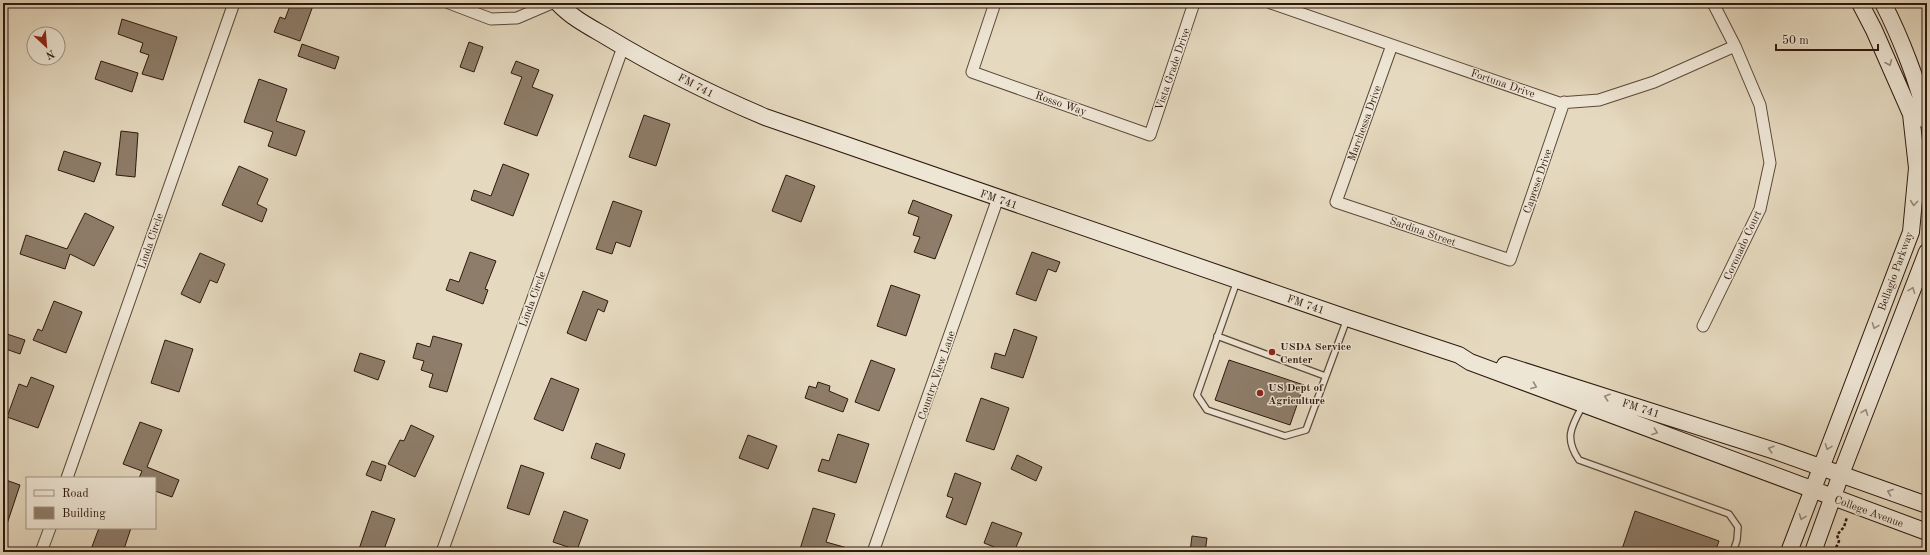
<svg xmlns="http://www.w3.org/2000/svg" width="1930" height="555" viewBox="0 0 1930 555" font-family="'Old Standard TT',serif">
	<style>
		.building { fill: #8e7d6a; stroke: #2f190e }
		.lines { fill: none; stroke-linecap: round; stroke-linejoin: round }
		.lane-casing { stroke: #5c493a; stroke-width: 8 }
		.street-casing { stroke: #5c493a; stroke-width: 13 }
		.secondary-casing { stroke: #2f190e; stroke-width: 18 }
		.path { stroke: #2f190e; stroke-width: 2.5; stroke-dasharray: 3 2; stroke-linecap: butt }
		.lane { stroke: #eee6d5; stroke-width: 5.5 }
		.street { stroke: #eee6d5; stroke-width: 11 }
		.secondary { stroke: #eee6d5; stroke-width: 16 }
		.oneway { stroke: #988a7b }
		.poi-dot { fill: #8f2418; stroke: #eee6d5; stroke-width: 1.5 }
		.labels { text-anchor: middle; stroke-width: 3; stroke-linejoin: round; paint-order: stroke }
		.street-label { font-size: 11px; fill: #2f190e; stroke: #eee6d5 }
		.poi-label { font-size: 11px; font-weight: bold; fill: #2f190e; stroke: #eee6d5; text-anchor: start }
	</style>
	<rect width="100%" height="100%" fill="#e5d9bf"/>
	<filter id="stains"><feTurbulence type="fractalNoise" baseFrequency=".005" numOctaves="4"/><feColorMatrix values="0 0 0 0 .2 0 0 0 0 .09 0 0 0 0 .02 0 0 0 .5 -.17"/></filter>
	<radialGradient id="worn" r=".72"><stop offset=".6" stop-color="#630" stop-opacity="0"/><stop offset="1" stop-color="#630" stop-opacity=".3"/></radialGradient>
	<path class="building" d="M291 3H314L300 41 274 32 280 17 285 19Z
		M122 19 177 37 163 80 142 74 149 55 140 52 143 43 118 34Z
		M469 42 483 47 474 72 460 67Z
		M302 44 339 57 335 69 298 56Z
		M101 61 138 73 132 92 95 79Z
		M516 61 539 70 532 87 553 95 537 136 504 124 522 77 511 73Z
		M259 79 287 89 276 121 305 131 296 156 268 146 273 132 244 122Z
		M644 115 670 124 656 166 629 157Z
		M121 131 138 133 135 177 116 175Z
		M64 151 101 163 94 182 58 170Z
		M503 164 529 174 513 216 471 200 474 190 491 196Z
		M239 166 268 179 257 204 267 209 262 222 222 205Z
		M786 175 815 186 801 222 772 211Z
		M913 200 952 215 935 259 914 252 920 237 913 235 919 217 908 213Z
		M613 201 642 211 630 247 616 242 612 254 596 249Z
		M85 213 114 227 94 266 70 254 65 269 20 254 26 235 67 249Z
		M470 252 496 261 485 289 488 290 483 304 446 290 450 279 459 282Z
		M1032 252 1060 262 1056 272 1048 269 1036 301 1016 294Z
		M200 253 225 264 217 283 210 280 200 303 181 294Z
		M891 285 920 295 906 336 877 326Z
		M583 291 608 301 604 312 598 309 586 341 567 333Z
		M54 301 82 312 66 353 33 340 38 329 42 331Z
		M1014 329 1037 337 1023 378 991 368 995 353 1005 356Z
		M7 334 25 340 20 354 3 348Z
		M433 336 462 344 447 392 429 387 433 374 421 370 424 361 413 358 417 343 430 347Z
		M165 340 193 349 179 392 151 383Z
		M360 353 385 361 378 380 354 371Z
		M871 360 895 369 879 411 855 402Z
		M1229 360 1304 385 1290 425 1215 400Z
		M31 377 54 386 38 428 7 417 19 384 27 387Z
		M551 378 579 389 563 431 534 419Z
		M818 382 830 386 829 391 848 399 843 412 805 398 809 386 816 388Z
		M981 398 1009 408 994 450 966 441Z
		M140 422 162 430 147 467 179 480 172 497 155 491V478H139L142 471 123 464Z
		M411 425 434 436 415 477 388 464 400 440 404 441Z
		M838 434 869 444 856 483 818 471 822 459 829 461Z
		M748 435 777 446 768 469 739 458Z
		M596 443 625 454 620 469 591 458Z
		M1017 455 1042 467 1036 481 1011 469Z
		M372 461 386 466 381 481 366 475Z
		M521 465 544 473 529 515 507 508Z
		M955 473 981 483 966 525 946 517 953 498 947 496Z
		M3 479 20 485 5 530H3Z
		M813 508 835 514 826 542 851 549V552H809L800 549Z
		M372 511 395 519 383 552H358Z
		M564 511 588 520 577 550 553 542Z
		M1635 511 1719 541 1715 552H1621Z
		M992 522 1022 533 1014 552H1007L984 543Z
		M99 528H131L123 552H90Z
		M1192 536 1207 538 1205 552H1190Z"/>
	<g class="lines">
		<g class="lane-casing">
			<path id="lane" d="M1237 281 1197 395 1207 410 1285 436 1306 430 1347 319
				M1217 336 1325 376
				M1583 405C1571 427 1564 438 1579 460L1729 514 1738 527 1737 540 1733 552"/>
		</g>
		<g class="street-casing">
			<path id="street" d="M449 3 491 19 517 18 552 3
				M995 3 972 72 1150 135 1194 3
				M1271 3 1559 103 1599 100 1654 82 1735 46
				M1392 45 1336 202 1510 260 1564 102
				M1703 326 1760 209 1770 163 1760 105 1735 46 1713 3
				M67 478 234 3
				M41 552 50 528
				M442 552 623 47
				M873 552 998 198"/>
		</g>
		<g class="secondary-casing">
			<path id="secondary" d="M558 3C572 18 590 27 607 37 658 68 711 94 765 117L1347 318 1459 355 1470 362 1927 532
				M1883 3C1900 36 1919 84 1927 121
				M1505 365 1778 452 1927 505
				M1789 552 1911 232 1917 168 1911 114 1874 30 1860 3
				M1813 552 1841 474 1927 252"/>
		</g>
		<path class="path" d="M1834 552 1839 541 1837 535 1844 527 1847 517"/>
		<use href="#lane" class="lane"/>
		<use href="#street" class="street"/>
		<use href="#secondary" class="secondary"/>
	</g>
	<defs><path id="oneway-chevron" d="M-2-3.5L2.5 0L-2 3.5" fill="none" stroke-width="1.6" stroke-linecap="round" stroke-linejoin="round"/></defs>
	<g class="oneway">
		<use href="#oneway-chevron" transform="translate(1889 63) rotate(67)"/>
		<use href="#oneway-chevron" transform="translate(1914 203) rotate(95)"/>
		<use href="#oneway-chevron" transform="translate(1912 290) rotate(-69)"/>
		<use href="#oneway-chevron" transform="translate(1875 326) rotate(111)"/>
		<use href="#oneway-chevron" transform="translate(1534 386) rotate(21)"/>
		<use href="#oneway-chevron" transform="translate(1607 397) rotate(-162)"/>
		<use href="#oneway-chevron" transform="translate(1865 412) rotate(-69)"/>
		<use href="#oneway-chevron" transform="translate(1655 432) rotate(20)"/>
		<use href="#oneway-chevron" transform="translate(1828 447) rotate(111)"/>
		<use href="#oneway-chevron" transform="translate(1771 449) rotate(-162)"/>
		<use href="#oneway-chevron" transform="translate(1890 492) rotate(-160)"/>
		<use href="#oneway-chevron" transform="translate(1802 517) rotate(111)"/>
	</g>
	<g class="poi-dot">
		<circle cx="1272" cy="352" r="4"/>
		<circle cx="1260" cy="393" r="4"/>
	</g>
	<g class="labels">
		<g class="street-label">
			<text transform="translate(1172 69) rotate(-71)" y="4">Vista Grade Drive</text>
			<text transform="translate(1503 83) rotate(19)" y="4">Fortuna Drive</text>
			<text transform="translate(696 85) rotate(28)" y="4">FM 741</text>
			<text transform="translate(1061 103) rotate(19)" y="4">Rosso Way</text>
			<text transform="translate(1364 123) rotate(-70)" y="4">Marchessa Drive</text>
			<text transform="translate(1537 181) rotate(-71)" y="4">Caprese Drive</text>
			<text transform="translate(999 199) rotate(19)" y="4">FM 741</text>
			<text transform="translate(1423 231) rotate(19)" y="4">Sardina Street</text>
			<text transform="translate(150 241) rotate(-71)" y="4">Linda Circle</text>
			<text transform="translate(1742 245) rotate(-65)" y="4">Coronado Court</text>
			<text transform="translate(1895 271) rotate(-70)" y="4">Bellagio Parkway</text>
			<text transform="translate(532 299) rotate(-70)" y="4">Linda Circle</text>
			<text transform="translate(1306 304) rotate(19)" y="4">FM 741</text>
			<text transform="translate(936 375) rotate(-71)" y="4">Country View Lane</text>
			<text transform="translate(1641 408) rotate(18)" y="4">FM 741</text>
			<text transform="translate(1869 511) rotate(20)" y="4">College Avenue</text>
		</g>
		<g class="poi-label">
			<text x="1280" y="350">USDA Service<tspan x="1280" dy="13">Center</tspan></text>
			<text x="1268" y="391">US Dept of<tspan x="1268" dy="13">Agriculture</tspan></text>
		</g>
	</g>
	<rect width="1930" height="555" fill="none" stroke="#e5d9bf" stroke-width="16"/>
	<rect x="4" y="4" width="1922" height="547" fill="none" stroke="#2f190e" stroke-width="2"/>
	<rect x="8" y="8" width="1914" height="539" fill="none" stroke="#2f190e"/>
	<rect x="26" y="477" width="130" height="52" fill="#eee6d5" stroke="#a29485"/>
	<rect x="34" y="490" width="20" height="6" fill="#eee6d5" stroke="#a29485"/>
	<text x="62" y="497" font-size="12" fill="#2f190e">Road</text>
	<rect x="34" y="507" width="20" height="12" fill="#8e7d6a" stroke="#a29485"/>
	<text x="62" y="517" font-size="12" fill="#2f190e">Building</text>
	<g transform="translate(46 46) rotate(154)"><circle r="19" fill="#eee6d5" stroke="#a29485"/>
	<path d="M0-3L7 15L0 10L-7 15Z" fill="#8f2418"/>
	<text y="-6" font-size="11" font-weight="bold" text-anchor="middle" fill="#2f190e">N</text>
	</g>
	<path d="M1776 44v6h102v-6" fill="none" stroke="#2f190e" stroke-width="2"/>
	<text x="1782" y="44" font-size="12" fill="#2f190e" stroke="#eee6d5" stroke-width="3" paint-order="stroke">50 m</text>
	<rect width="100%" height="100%" filter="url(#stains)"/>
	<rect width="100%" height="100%" fill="url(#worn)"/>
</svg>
